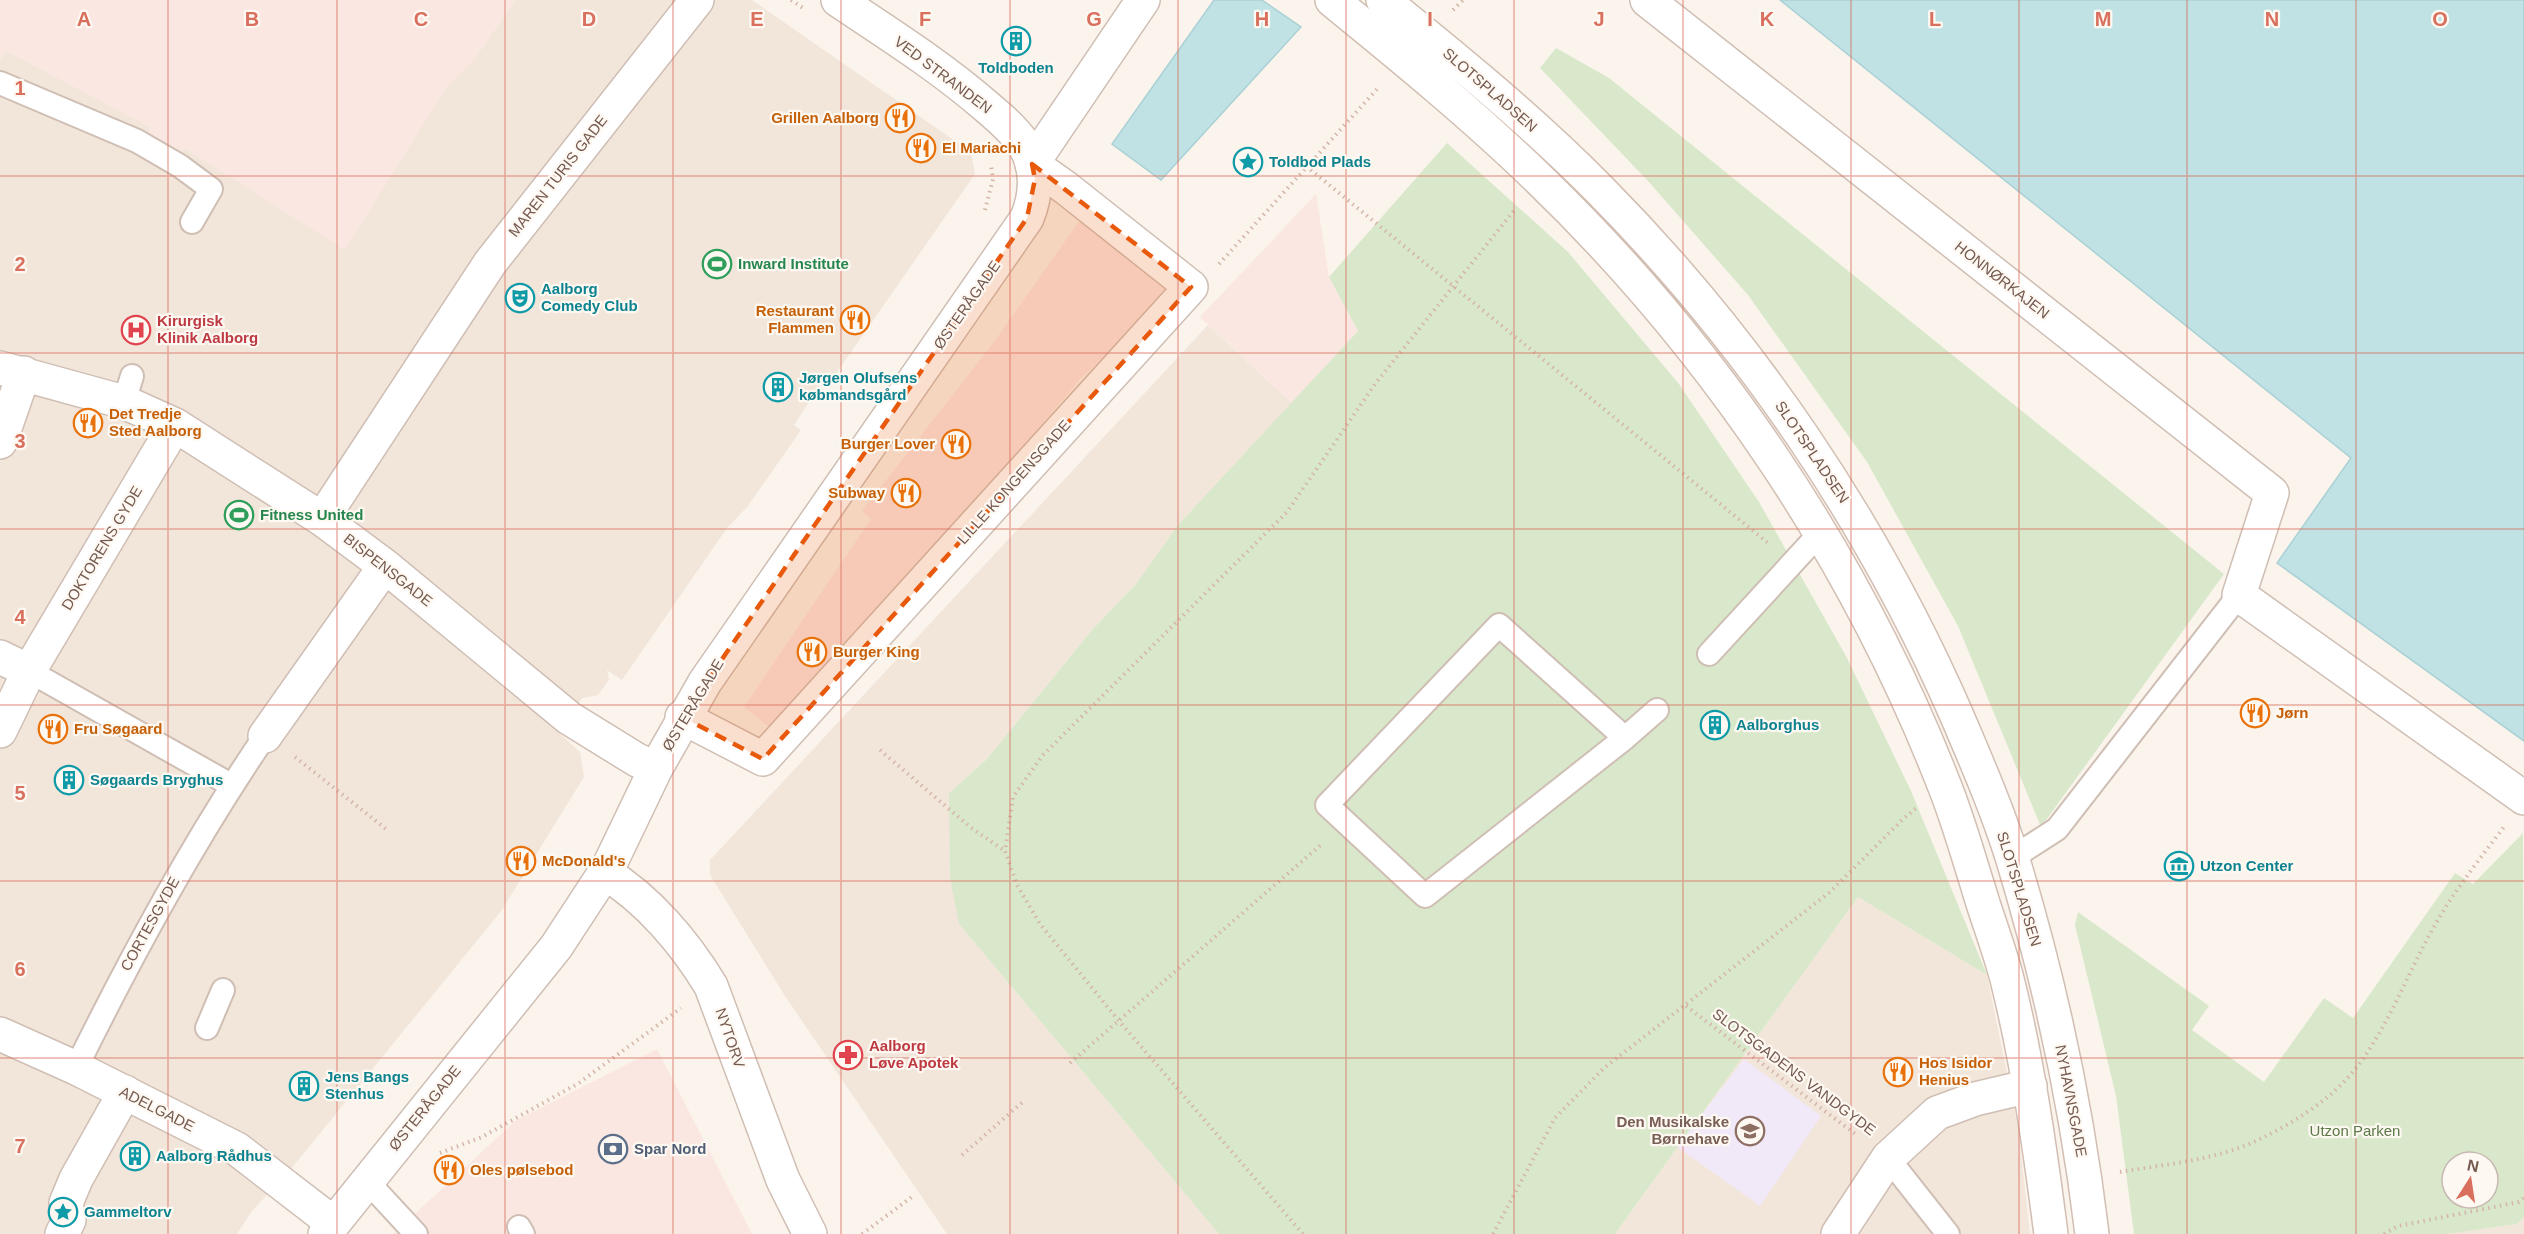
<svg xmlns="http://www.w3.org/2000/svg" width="2524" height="1234" viewBox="0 0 2524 1234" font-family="Helvetica,sans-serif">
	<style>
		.residential { fill: #f2e6db }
		.commercial { fill: #fae7e1 }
		.education { fill: #f1e8f8 }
		.green { fill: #d9e8cb; fill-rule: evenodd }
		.water { fill: #c1e2e4; stroke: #a9d1d5; stroke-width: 1.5 }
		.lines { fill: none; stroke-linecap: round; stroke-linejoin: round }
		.service-casing { stroke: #cfbeb4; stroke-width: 26 }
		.pedestrian-casing { stroke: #cfbeb4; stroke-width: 36 }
		.minor-casing { stroke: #cfbeb4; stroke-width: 36 }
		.tertiary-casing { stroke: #cfbeb4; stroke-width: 36 }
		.secondary-casing { stroke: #d2beb2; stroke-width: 36 }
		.path { stroke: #d4b6a8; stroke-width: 4; stroke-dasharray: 1.5 4.5; stroke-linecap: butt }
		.service { stroke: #fff; stroke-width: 22 }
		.pedestrian { stroke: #fff; stroke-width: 33 }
		.minor { stroke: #fff; stroke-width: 33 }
		.tertiary { stroke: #fff; stroke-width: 33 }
		.secondary { stroke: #fff; stroke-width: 33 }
		.marked { fill: #e8590c; fill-opacity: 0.2; stroke: #e8590c; stroke-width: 4.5; stroke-dasharray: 12 8; stroke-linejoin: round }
		.grid { fill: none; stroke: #d96f5d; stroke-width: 1.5; stroke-opacity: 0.55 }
		.labels { text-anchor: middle; stroke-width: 4.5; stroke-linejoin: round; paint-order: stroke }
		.culture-label { font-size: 15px; font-weight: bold; fill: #0d838f; stroke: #fef8f2; text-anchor: start }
		.street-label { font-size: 15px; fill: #755a50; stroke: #fef8f2 }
		.food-label { font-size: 15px; font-weight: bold; fill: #c56008; stroke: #fef8f2; text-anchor: start }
		.leisure-label { font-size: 15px; font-weight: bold; fill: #27864d; stroke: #fef8f2; text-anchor: start }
		.health-label { font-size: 15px; font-weight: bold; fill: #be3a42; stroke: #fef8f2; text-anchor: start }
		.education-label { font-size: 15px; font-weight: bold; fill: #785e54; stroke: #fef8f2; text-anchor: end }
		.park-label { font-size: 15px; fill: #5b7949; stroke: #fef8f2 }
		.service-label { font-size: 15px; font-weight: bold; fill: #4e5e75; stroke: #fef8f2; text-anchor: start }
		.grid-label { font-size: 20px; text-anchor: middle; font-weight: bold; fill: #d96f5d; stroke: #fef8f2; stroke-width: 4.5; stroke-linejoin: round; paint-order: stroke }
	</style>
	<rect width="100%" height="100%" fill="#fbf4ec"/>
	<path class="residential" d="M515 0H752L971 152 975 174 826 388 821 384 794 425 801 430 748 506 727 528 622 680 607 670 609 680 598 695 582 698 559 733 580 752 584 777 502 910 291 1169 252 1211 237 1234H0V60L5 50 151 127 179 153 184 148 446 87 475 58Z
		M1208 325 1292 403 1178 525 1136 584 1092 630 986 760 949 793 959 924 1219 1234H947L785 996 710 875V860Z
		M1858 897 1987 975 2018 1127 2030 1234H1615Z
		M2524 1217V1234H2447L2517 1224Z"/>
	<path class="commercial" d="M0 0H515L475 58 446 88 345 250 184 148 179 154 149 133 150 127 5 50 0 60Z
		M1316 194 1329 277 1358 331 1292 403 1200 317Z
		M1085 213 1169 283 1119 343 1082 377 973 506 968 508 888 602 772 729 744 707 871 519 862 511 994 342Z
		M657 1049 752 1234H393L515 1121Z"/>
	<path class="education" d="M1744 1059 1821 1116 1760 1206 1677 1147Z"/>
	<path class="green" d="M1556 48 1609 78 2224 574 2041 827 1958 626 1867 462 1748 295 1648 181 1540 68Z
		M1447 143 1568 252 1679 384 1759 502 1846 656 1911 791 1987 975 1858 897 1615 1234H1219L959 924 950 878 949 793 986 760 1092 630 1136 584 1178 525 1358 331 1329 277Z
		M2523 833 2524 1217 2517 1224 2447 1234H2134L2116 1096 2075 925 2078 912 2209 1006 2192 1030 2264 1082 2324 998 2353 1018 2455 873 2473 884ZM2452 1162H2488V1198H2452Z"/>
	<path class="water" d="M1214 0H1262L1301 27 1161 180 1112 144Z
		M1780 0H2524V741L2277 563 2351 458Z"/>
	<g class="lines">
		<g class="service-casing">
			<path id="service" d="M0 83 137 141 180 166 211 189 192 222
				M124 402 132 376
				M1709 654 1821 532
				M29 671 231 785
				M1625 738 1499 625 1327 805 1425 896 1625 738 1657 710
				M2012 858 2057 829 2239 595
				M207 1028 223 990
				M76 1068C133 953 193 842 265 736
				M1888 1158 1948 1234
				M366 1180 416 1234
				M519 1227 523 1234"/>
		</g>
		<g class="pedestrian-casing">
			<path id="pedestrian" d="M1647 0 2272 493 2239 595 2524 798
				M0 368 124 402 175 425 322 519 385 566 569 718 637 760 656 768
				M0 442 24 373
				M29 671 175 425
				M682 717 763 759 1191 287 1066 188 1032 164 1143 0
				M265 736 385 566
				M605 873C648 899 685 943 711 986L783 1180 810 1234
				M62 1234 69 1220 66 1203 76 1179 125 1092"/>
		</g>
		<g class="minor-casing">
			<path id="minor" d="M322 519 490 263 697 0
				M0 657 29 671 0 731
				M0 1034 76 1068 237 1149 333 1223
				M1838 1234 1888 1158 1937 1113 1975 1099 2030 1086"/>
		</g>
		<g class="tertiary-casing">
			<path id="tertiary" d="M325 1234 556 947 609 866 656 768 705 682 1027 218C1037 194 1038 166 1023 143 1013 129 1000 118 987 107 941 67 889 34 838 0"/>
		</g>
		<g class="secondary-casing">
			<path id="secondary" d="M1332 0C1402 57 1473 115 1539 179 1714 348 1854 555 1943 782 1957 816 1967 852 1978 887 1987 918 1999 948 2007 979 2028 1063 2040 1149 2051 1234
				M1383 0C1457 60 1532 121 1599 189 1749 340 1872 521 1957 716 1977 763 1998 811 2013 860 2050 982 2077 1108 2092 1234"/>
		</g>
		<path class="path" d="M791 0 803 8
			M1453 10 1463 0
			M1306 166 1768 543
			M985 210 993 179 991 165
			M1219 264 1379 87
			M880 750 970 827 1005 851
			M295 757 386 829
			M1686 1006 1858 1136
			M1070 1063 1323 843
			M440 1153 482 1137 579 1083 681 1008
			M962 1155 1025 1100
			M2120 1172C2167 1164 2219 1160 2262 1138 2295 1122 2333 1098 2356 1068 2388 1027 2406 977 2431 932 2451 895 2478 861 2504 827
			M862 1234 913 1196
			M1303 1234 1119 1021 1040 924 1017 885 1005 851 1013 797 1042 756 1287 512 1375 384 1516 208
			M1493 1234 1555 1118 1604 1068 1830 892 1901 821 1916 808
			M2384 1234 2398 1226 2519 1202 2524 1198"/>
		<use href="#service" class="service"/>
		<use href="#pedestrian" class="pedestrian"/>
		<use href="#minor" class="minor"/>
		<use href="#tertiary" class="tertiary"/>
		<use href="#secondary" class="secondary"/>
	</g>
	<path class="marked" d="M1032 164 1191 287 763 759 682 717 1027 218 1035 179Z"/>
	<path class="grid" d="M168 0V1234M337 0V1234M505 0V1234M673 0V1234M841 0V1234M1010 0V1234M1178 0V1234M1346 0V1234M1514 0V1234M1683 0V1234M1851 0V1234M2019 0V1234M2187 0V1234M2356 0V1234M0 176H2524M0 353H2524M0 529H2524M0 705H2524M0 881H2524M0 1058H2524"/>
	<defs>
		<g id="building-ring" transform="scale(1.5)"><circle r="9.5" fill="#fef8f2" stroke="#0f9aa8" stroke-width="1.5"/><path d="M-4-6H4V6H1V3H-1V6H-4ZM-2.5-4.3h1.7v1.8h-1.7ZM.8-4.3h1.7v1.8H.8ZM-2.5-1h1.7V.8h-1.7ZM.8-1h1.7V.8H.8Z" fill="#0f9aa8"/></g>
		<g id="restaurant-ring" transform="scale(1.5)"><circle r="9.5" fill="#fef8f2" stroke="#e8710a" stroke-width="1.5"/><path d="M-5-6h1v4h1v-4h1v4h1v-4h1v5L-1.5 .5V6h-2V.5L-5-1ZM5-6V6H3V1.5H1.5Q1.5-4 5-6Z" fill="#e8710a"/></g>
		<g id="sight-ring" transform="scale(1.5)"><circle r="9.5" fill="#fef8f2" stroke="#0f9aa8" stroke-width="1.5"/><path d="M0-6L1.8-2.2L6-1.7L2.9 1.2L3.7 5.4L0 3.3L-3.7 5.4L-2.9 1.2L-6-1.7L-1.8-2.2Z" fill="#0f9aa8"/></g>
		<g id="stadium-ring" transform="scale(1.5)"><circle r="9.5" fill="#fef8f2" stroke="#2e9e5b" stroke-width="1.5"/><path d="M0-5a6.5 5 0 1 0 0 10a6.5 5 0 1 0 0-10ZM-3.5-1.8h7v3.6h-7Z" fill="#2e9e5b"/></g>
		<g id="theatre-ring" transform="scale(1.5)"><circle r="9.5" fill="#fef8f2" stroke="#0f9aa8" stroke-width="1.5"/><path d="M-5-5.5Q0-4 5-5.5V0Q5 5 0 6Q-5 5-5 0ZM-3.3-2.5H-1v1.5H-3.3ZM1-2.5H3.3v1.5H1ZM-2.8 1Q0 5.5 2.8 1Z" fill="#0f9aa8"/></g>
		<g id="hospital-ring" transform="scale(1.5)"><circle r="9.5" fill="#fef8f2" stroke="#e0444e" stroke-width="1.5"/><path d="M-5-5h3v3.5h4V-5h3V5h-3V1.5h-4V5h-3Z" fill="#e0444e"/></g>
		<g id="museum-ring" transform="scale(1.5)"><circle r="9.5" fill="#fef8f2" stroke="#0f9aa8" stroke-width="1.5"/><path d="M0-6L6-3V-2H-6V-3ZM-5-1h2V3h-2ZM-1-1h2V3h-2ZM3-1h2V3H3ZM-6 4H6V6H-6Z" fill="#0f9aa8"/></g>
		<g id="pharmacy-ring" transform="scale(1.5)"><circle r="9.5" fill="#fef8f2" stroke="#e0444e" stroke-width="1.5"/><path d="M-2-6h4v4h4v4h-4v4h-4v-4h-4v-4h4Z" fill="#e0444e"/></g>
		<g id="school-ring" transform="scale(1.5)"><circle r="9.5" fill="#fef8f2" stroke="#8d6e63" stroke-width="1.5"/><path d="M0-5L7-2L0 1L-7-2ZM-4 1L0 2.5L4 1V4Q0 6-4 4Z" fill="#8d6e63"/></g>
		<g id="bank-ring" transform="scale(1.5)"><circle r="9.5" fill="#fef8f2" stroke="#5c6f8a" stroke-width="1.5"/><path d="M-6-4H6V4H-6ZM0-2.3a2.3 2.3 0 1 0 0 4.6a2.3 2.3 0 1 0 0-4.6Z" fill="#5c6f8a"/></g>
	</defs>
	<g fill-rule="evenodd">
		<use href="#building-ring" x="1016" y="41"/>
		<use href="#restaurant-ring" x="900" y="118"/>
		<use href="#restaurant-ring" x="921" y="148"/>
		<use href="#sight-ring" x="1248" y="162"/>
		<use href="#stadium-ring" x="717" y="264"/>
		<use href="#theatre-ring" x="520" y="298"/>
		<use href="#restaurant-ring" x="855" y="320"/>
		<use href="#hospital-ring" x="136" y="330"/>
		<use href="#building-ring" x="778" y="387"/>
		<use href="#restaurant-ring" x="88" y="423"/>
		<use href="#restaurant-ring" x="956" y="444"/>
		<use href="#restaurant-ring" x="906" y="493"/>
		<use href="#stadium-ring" x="239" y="515"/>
		<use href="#restaurant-ring" x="812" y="652"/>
		<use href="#restaurant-ring" x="2255" y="713"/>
		<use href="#building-ring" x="1715" y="725"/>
		<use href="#restaurant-ring" x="53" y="729"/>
		<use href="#building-ring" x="69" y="780"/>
		<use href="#restaurant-ring" x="521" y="861"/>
		<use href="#museum-ring" x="2179" y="866"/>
		<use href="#pharmacy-ring" x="848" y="1055"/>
		<use href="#restaurant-ring" x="1898" y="1072"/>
		<use href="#building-ring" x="304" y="1086"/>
		<use href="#school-ring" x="1750" y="1131"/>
		<use href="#bank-ring" x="613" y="1149"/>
		<use href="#building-ring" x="135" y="1156"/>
		<use href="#restaurant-ring" x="449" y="1170"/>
		<use href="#sight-ring" x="63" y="1212"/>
	</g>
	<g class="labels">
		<g class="culture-label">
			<text x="1016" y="73" text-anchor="middle">Toldboden</text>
			<text x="1269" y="167">Toldbod Plads</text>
			<text x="541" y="294">Aalborg<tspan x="541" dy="17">Comedy Club</tspan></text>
			<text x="799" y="383">Jørgen Olufsens<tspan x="799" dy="17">købmandsgård</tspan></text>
			<text x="1736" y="730">Aalborghus</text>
			<text x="90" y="785">Søgaards Bryghus</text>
			<text x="2200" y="871">Utzon Center</text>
			<text x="325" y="1082">Jens Bangs<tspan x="325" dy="17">Stenhus</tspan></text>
			<text x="156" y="1161">Aalborg Rådhus</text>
			<text x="84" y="1217">Gammeltorv</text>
		</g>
		<g class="street-label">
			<text transform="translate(943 75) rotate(37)" y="5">VED STRANDEN</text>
			<text transform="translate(1490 90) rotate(41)" y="5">SLOTSPLADSEN</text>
			<text transform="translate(558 176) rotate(-52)" y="5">MAREN TURIS GADE</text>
			<text transform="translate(2002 280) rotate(38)" y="5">HONNØRKAJEN</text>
			<text transform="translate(967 305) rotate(-55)" y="5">ØSTERÅGADE</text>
			<text transform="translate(1812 452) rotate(56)" y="5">SLOTSPLADSEN</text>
			<text transform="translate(1014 482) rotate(-48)" y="5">LILLE KONGENSGADE</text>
			<text transform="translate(102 548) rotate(-59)" y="5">DOKTORENS GYDE</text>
			<text transform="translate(388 570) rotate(38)" y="5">BISPENSGADE</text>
			<text transform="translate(693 705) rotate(-59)" y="5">ØSTERÅGADE</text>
			<text transform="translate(2019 889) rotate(73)" y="5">SLOTSPLADSEN</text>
			<text transform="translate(150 924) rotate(-61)" y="5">CORTESGYDE</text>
			<text transform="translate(730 1038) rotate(71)" y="5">NYTORV</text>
			<text transform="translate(1794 1072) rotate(37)" y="5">SLOTSGADENS VANDGYDE</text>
			<text transform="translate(2071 1101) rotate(79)" y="5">NYHAVNSGADE</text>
			<text transform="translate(425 1108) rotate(-51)" y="5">ØSTERÅGADE</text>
			<text transform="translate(157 1109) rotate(27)" y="5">ADELGADE</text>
		</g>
		<g class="food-label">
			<text x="879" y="123" text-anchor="end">Grillen Aalborg</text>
			<text x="942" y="153">El Mariachi</text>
			<text x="834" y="316" text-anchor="end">Restaurant<tspan x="834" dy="17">Flammen</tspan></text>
			<text x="109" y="419">Det Tredje<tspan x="109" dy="17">Sted Aalborg</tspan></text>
			<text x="935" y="449" text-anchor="end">Burger Lover</text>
			<text x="885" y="498" text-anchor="end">Subway</text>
			<text x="833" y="657">Burger King</text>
			<text x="2276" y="718">Jørn</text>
			<text x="74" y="734">Fru Søgaard</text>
			<text x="542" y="866">McDonald's</text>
			<text x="1919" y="1068">Hos Isidor<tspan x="1919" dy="17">Henius</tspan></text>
			<text x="470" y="1175">Oles pølsebod</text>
		</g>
		<g class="leisure-label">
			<text x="738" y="269">Inward Institute</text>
			<text x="260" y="520">Fitness United</text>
		</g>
		<g class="health-label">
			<text x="157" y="326">Kirurgisk<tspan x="157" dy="17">Klinik Aalborg</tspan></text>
			<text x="869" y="1051">Aalborg<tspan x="869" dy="17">Løve Apotek</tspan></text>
		</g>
		<g class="education-label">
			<text x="1729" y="1127">Den Musikalske<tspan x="1729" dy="17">Børnehave</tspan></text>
		</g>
		<g class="park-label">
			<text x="2355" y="1136">Utzon Parken</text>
		</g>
		<g class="service-label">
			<text x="634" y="1154">Spar Nord</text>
		</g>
	</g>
	<g class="grid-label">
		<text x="84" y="26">A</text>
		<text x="252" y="26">B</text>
		<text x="421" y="26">C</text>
		<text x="589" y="26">D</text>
		<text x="757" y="26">E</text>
		<text x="925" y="26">F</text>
		<text x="1094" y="26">G</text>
		<text x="1262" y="26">H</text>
		<text x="1430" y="26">I</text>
		<text x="1599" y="26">J</text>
		<text x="1767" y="26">K</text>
		<text x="1935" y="26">L</text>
		<text x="2103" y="26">M</text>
		<text x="2272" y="26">N</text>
		<text x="2440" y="26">O</text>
		<text x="20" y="95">1</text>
		<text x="20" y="271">2</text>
		<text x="20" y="448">3</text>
		<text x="20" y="624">4</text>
		<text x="20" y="800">5</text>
		<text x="20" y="976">6</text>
		<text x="20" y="1153">7</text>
	</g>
	<g transform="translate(2470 1180) rotate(12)"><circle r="28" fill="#fef8f2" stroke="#c7b9b1" stroke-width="1.5"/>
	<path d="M0-4.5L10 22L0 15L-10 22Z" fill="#d96f5d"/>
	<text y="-9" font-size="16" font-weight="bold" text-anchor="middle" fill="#755a50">N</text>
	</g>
</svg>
